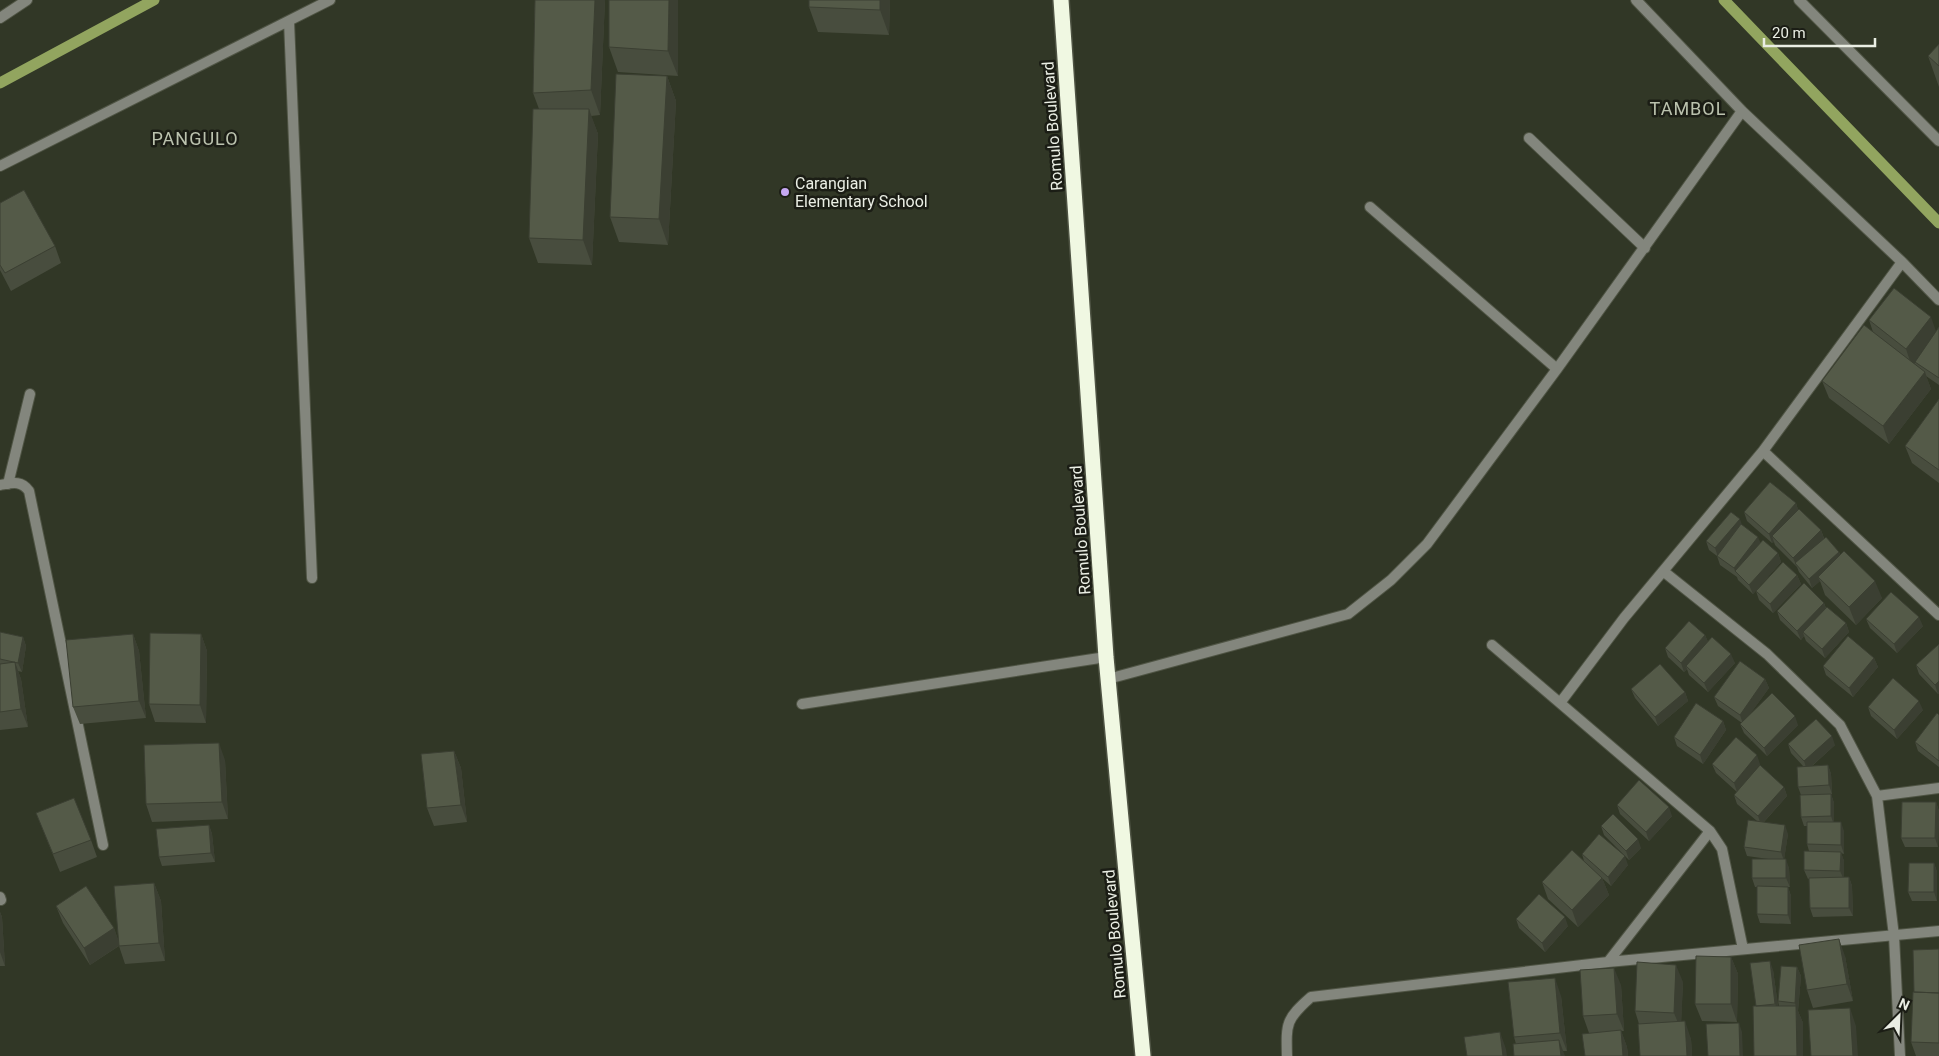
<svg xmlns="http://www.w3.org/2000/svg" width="1939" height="1056" viewBox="0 0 1939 1056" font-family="Roboto,sans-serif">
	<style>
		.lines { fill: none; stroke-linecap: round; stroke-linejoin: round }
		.stream { stroke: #92a55f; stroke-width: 11 }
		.lane-casing { stroke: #4f5444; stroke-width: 12 }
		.street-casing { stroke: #4f5444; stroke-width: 12 }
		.highway-casing { stroke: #4f5444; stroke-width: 18 }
		.lane { stroke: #83867d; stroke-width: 10 }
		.street { stroke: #83867d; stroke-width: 10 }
		.highway { stroke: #f0f8e2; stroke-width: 15 }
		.wall { fill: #484d3e }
		.shaded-wall { fill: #3b3f32 }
		.building { fill: #545a48; stroke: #3b3f32 }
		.poi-dot { fill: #c5a7f1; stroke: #1b1d15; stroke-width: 2 }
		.labels { text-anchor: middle; stroke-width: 5; stroke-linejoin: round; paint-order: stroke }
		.street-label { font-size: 16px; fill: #eaeee4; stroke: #1b1d15 }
		.poi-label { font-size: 16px; fill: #eaeee4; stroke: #1b1d15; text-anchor: start }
		.neighbourhood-label { font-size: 18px; letter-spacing: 1px; fill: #bbc2ae; stroke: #1b1d15 }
	</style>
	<rect width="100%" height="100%" fill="#313726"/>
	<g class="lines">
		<path class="stream" d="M1724 0 1939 223
			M0 83 154 0"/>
		<g class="lane-casing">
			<path id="lane" d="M802 704 1106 657"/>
		</g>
		<g class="street-casing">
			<path id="street" d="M1636 0 1742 111 1902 262 1939 300
				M1799 0 1939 141
				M0 18 27 0
				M289 21 312 578
				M1529 138 1645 248
				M0 166 330 0
				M1370 207 1557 369
				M1763 451 1939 615
				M8 484 30 394
				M0 485C12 483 21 480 29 491L103 845
				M1663 571 1767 654 1840 725 1877 796 1894 936 1900 1056
				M1492 645 1560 703
				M1108 679 1348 614 1391 580 1427 544 1557 369 1742 111
				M1877 796 1939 788
				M0 897 1 900
				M1743 949 1722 849 1710 831 1560 703 1624 618 1763 451 1902 262
				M1608 962 1710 831
				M1287 1056C1286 1023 1286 1019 1311 997L1608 962 1939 931"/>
		</g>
		<g class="highway-casing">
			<path id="highway" d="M1061 0 1106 657 1143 1056"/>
		</g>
		<use href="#lane" class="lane"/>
		<use href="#street" class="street"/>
		<use href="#highway" class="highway"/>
	</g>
	<path class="wall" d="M535 0H605L600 115 591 116 598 134 592 265 538 263 529 238 539 109 533 93Z
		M609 0H678V76L618 72 609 47Z
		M809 0H890L889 35 818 32 809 7Z
		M1939 44V87L1928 56Z
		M667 76 676 101 668 245 619 242 610 217Z
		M0 203 55 246 61 263 11 291 0 270Z
		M1869 320 1936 331 1939 327V385L1926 376 1931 389 1889 444 1829 398 1822 381 1873 332Z
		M1939 399V483L1912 463 1905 446Z
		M1796 503 1798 510 1821 530 1824 538 1839 552 1840 554 1882 598 1856 625 1825 595 1820 581 1812 588 1799 572 1797 567 1775 545 1774 542 1772 543 1747 521 1744 512Z
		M1742 525 1760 543 1778 553 1781 562 1753 594 1738 580 1737 577 1720 565 1717 556 1709 550 1706 541Z
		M1797 575 1801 584 1773 613 1759 600 1756 591Z
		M1824 603 1826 608 1846 623 1849 632 1825 658 1806 641 1804 636 1801 640 1780 620 1777 611Z
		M1866 619 1923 626 1897 653 1870 628Z
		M0 632 23 637 26 646 22 672 18 671 21 679 28 727 0 730Z
		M133 634 139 651 146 718 80 724 73 707Z
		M201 634 207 651 206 723 155 722 149 704Z
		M1705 635 1708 642 1735 663 1708 692 1689 675 1687 669 1684 672 1668 657 1665 648Z
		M1939 644V693L1938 694 1919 674 1916 665Z
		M1874 658 1878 667 1853 697 1826 675 1823 666Z
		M1765 679 1769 688 1747 718 1798 725 1767 756 1744 733 1740 724 1742 723 1718 706 1714 697Z
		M1631 689 1685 692 1688 701 1658 726 1635 698Z
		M1868 707 1923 710 1897 739 1871 716Z
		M1939 715V767L1918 751 1915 742Z
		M1723 721 1726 730 1703 764 1677 746 1674 737Z
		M1788 744 1835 745 1812 766 1828 765 1831 774 1832 794H1831L1834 803V822L1844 831V854L1841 853 1844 861V877H1849L1852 886 1853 916 1813 917 1810 908 1809 879H1808L1804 870 1809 851 1807 844V826H1804L1801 817V795L1798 787 1803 766 1791 753Z
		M454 751 461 768 467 822 434 826 427 808Z
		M225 760 228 819 152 822 146 804Z
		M1712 764H1760L1737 792 1716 773Z
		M1784 787 1787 796 1764 822 1788 834 1784 859 1789 868 1790 887H1788L1791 896V924L1760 923 1757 914V887H1755L1752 878 1768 859 1747 856 1744 847 1757 821 1737 804 1734 795Z
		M1936 802 1939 811 1938 847H1905L1901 838Z
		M1617 805 1672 816 1649 841 1620 814Z
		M36 813 91 840 97 857 60 872Z
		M209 825 212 834 215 862 162 866 159 857Z
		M1601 826 1641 848 1629 860 1604 835Z
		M1582 854 1628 865 1611 886 1602 878 1609 895 1578 927 1548 899 1542 882 1584 861Z
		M1934 863 1937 872V901H1912L1908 892Z
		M154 883 161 901 165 961 125 964 119 946 90 965 63 923 56 906 114 928 118 940Z
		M0 912 2 917 5 966H0Z
		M1516 919 1568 926 1545 952 1519 928Z
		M1939 949V1056H1916L1911 1042 1914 992Z
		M1845 956 1853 1001 1813 1008 1807 990Z
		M1731 957 1738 974 1737 1022 1702 1021 1695 1004Z
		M1797 967 1801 976 1798 1011 1803 1023 1756 1006 1773 970 1778 1006H1779L1778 1001Z
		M1683 982 1681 1022 1691 1039 1692 1056H1640L1639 1024 1635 1011Z
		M1621 985 1624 1031H1621L1627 1047 1628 1056H1585L1589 1033 1583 1016Z
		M1561 996 1567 1051H1563L1516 1044 1514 1037Z"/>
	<path class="shaded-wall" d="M595 0H605L600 115 591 90Z
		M669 0H678V76L668 51Z
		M880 0H890L889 35 880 10Z
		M667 76 676 101 668 245 659 219Z
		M589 109 598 134 592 265 583 240Z
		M1931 317 1937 334 1912 367 1906 349Z
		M1925 372 1931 389 1889 444 1883 426Z
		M1796 503 1799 512 1772 536 1774 542 1772 543 1769 534Z
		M1740 519 1743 528 1718 557 1715 548Z
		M1821 530 1824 539 1795 563 1797 567 1793 558Z
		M1758 537 1762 546 1735 571 1734 568Z
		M1839 552 1843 561 1818 577 1820 581 1812 588 1809 579Z
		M1778 553 1781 562 1753 594 1749 585Z
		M1797 575 1801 584 1773 613 1770 604Z
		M1875 581 1882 598 1856 625 1849 607Z
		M1824 603 1827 612 1803 632 1804 636 1801 640 1797 631Z
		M1919 617 1923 626 1897 653 1894 644Z
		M1846 623 1849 632 1825 658 1822 649Z
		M133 634 139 651 146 718 139 701Z
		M201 634 207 651 206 723 200 705Z
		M1705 635 1709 644 1686 666 1687 669 1684 672 1681 663Z
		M23 637 26 646 22 672 18 663Z
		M1731 654 1735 663 1708 692 1704 683Z
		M1874 658 1878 667 1853 697 1849 688Z
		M15 662 21 679 28 727 21 709Z
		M1765 679 1769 688 1743 724 1740 715Z
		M1939 681V693L1938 694 1935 685Z
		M1685 692 1688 701 1658 726 1655 717Z
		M1919 701 1923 710 1897 739 1894 730Z
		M1795 716 1798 725 1767 756 1764 748Z
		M1723 721 1726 730 1703 764 1700 755Z
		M1832 736 1835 745 1807 770 1804 761Z
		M219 743 225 760 228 819 222 802Z
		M454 751 461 768 467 822 461 805Z
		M1757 755 1760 764 1737 792 1734 783Z
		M1828 765 1831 774 1832 794 1829 785Z
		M1784 787 1787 796 1761 825 1758 816Z
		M1831 794 1834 803V825L1831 816Z
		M1936 802 1939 811 1938 847 1935 838Z
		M1669 807 1672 816 1649 841 1646 832Z
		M1841 822 1844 831V854L1841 845Z
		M209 825 212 834 215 862 211 853Z
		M1785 825 1788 834 1784 861 1781 852Z
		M1638 839 1641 848 1629 860 1626 851Z
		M1841 852 1844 861V880L1840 871Z
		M1625 856 1628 865 1611 886 1608 877Z
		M1786 859 1789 868 1790 887 1786 878Z
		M1934 863 1937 872V901L1934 892Z
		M1849 877 1852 886 1853 916 1849 908Z
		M1602 878 1609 895 1578 927 1572 910Z
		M154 883 161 901 165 961 159 943Z
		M1788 887 1791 896V924L1788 915Z
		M0 912 2 917 5 966 0 952Z
		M1565 917 1568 926 1545 952 1542 943Z
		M114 928 120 945 90 965 84 948Z
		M1839 939 1845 956 1853 1001 1847 984Z
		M1731 957 1738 974 1737 1022 1731 1004Z
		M1770 961 1773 970 1779 1013 1775 1004Z
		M1676 965 1683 982 1681 1030 1674 1013Z
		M1797 967 1801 976 1798 1011 1803 1023V1056H1797L1796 1007 1795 1003Z
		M1614 968 1621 985 1624 1031 1617 1014Z
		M1555 978 1561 996 1567 1051 1560 1033Z
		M1850 1008 1856 1026 1858 1056H1853Z
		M1685 1021 1691 1039 1692 1056H1687Z
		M1739 1023 1742 1032 1743 1056H1740Z
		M1621 1030 1627 1047 1628 1056H1623Z
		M1500 1032 1506 1049 1507 1056H1503Z
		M1559 1040 1565 1056H1561Z"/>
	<path class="building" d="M535 0H595L591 90 533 93Z
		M609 0H669L668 51 609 47Z
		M809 0H880V10L809 7Z
		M1939 44V66L1928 56Z
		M616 74 667 76 659 219 610 217Z
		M533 109H589L583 240 529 238Z
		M24 190 55 246 5 273 0 265V203Z
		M1894 288 1931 317 1906 349 1869 320Z
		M1864 325 1925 372 1883 426 1822 381Z
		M1939 327V378L1915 362Z
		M1939 399V470L1905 446Z
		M1770 482 1796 503 1769 534 1744 512Z
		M1799 509 1821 530 1793 558 1772 536Z
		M1731 512 1740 519 1715 548 1706 541Z
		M1741 524 1758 537 1734 568 1717 556Z
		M1826 537 1839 552 1809 579 1795 563Z
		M1763 540 1778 553 1749 585 1735 571Z
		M1844 551 1875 581 1849 607 1818 577Z
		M1783 562 1797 575 1770 604 1756 591Z
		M1804 583 1824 603 1797 631 1777 611Z
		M1891 592 1919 617 1894 644 1866 619Z
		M1827 607 1846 623 1822 649 1803 632Z
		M1689 621 1705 635 1681 663 1665 648Z
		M0 632 23 637 18 663 0 659Z
		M150 633 201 634 200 705 149 704Z
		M133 634 139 701 73 707 66 640Z
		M1848 636 1874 658 1849 688 1823 666Z
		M1712 637 1731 654 1704 683 1686 666Z
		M1939 644V681L1935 685 1916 665Z
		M1740 661 1765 679 1740 715 1714 697Z
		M15 662 21 709 0 712V664Z
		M1660 664 1685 692 1655 717 1631 689Z
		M1893 678 1919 701 1894 730 1868 707Z
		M1772 693 1795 716 1764 748 1740 724Z
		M1696 703 1723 721 1700 755 1674 737Z
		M1937 713 1939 715V761L1915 742Z
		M1816 719 1832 736 1804 761 1788 744Z
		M1736 737 1757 755 1734 783 1712 764Z
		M219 743 222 802 146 804 144 745Z
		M454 751 461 805 427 808 421 754Z
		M1760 765 1784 787 1758 816 1734 795Z
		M1828 765 1829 785 1798 787 1797 767Z
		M1639 780 1669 807 1646 832 1617 805Z
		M1831 794V816L1801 817 1800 795Z
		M74 798 91 840 53 854 36 813Z
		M1902 802H1936L1935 838H1901Z
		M1613 814 1638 839 1626 851 1601 826Z
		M1748 820 1785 825 1781 852 1744 847Z
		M1807 822H1841V845L1807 844Z
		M209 825 211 853 159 857 156 829Z
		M1599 834 1625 856 1608 877 1582 854Z
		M1572 850 1602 878 1572 910 1542 882Z
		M1804 851 1841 852 1840 871 1804 870Z
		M1752 859H1786V878H1752Z
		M1909 863H1934V892H1908Z
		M1849 877V908H1810L1809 878Z
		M154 883 159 943 119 946 114 886Z
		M86 886 114 928 84 948 56 906Z
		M1757 886 1788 887V915L1757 914Z
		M1539 894 1565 917 1542 943 1516 919Z
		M1839 939 1847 984 1807 990 1799 945Z
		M1939 949V993L1914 992 1913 950Z
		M1696 956 1731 957V1004H1695Z
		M1770 961 1775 1004 1756 1006 1750 963Z
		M1637 962 1676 965 1674 1013 1635 1011Z
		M1781 966 1797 967 1795 1003 1778 1001Z
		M1614 968 1617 1014 1583 1016 1580 970Z
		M1555 978 1560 1033 1514 1037 1508 982Z
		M1913 992 1939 993V1043L1911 1042Z
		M1753 1006H1796L1797 1056H1754Z
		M1850 1008 1853 1056H1811L1808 1010Z
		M1685 1021 1687 1056H1640L1638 1024Z
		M1739 1023 1740 1056H1708L1706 1024Z
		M1621 1030 1623 1056H1585L1582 1034Z
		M1500 1032 1503 1056H1467L1464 1037Z
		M1559 1040 1561 1056H1514L1513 1044Z"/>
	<circle class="poi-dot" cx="785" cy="192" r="5"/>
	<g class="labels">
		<g class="street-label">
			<text transform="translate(1052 126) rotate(-94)" y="6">Romulo Boulevard</text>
			<text transform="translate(1080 530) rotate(-94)" y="6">Romulo Boulevard</text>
			<text transform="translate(1114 934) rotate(-95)" y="6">Romulo Boulevard</text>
		</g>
		<g class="poi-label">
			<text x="795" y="189">Carangian<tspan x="795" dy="18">Elementary School</tspan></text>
		</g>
		<g class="neighbourhood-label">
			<text x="1688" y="115">TAMBOL</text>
			<text x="195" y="145">PANGULO</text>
		</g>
	</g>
	<g transform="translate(1899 1016) rotate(24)" stroke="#1b1d15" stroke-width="4" paint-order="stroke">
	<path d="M0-4L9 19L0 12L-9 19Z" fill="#eaeee4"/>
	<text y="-8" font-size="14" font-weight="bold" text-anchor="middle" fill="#eaeee4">N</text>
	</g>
	<path d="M1764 38v8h111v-8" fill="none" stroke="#eaeee4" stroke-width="2.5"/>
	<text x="1772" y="38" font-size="15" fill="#eaeee4" stroke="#1b1d15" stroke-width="4" paint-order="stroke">20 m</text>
</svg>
